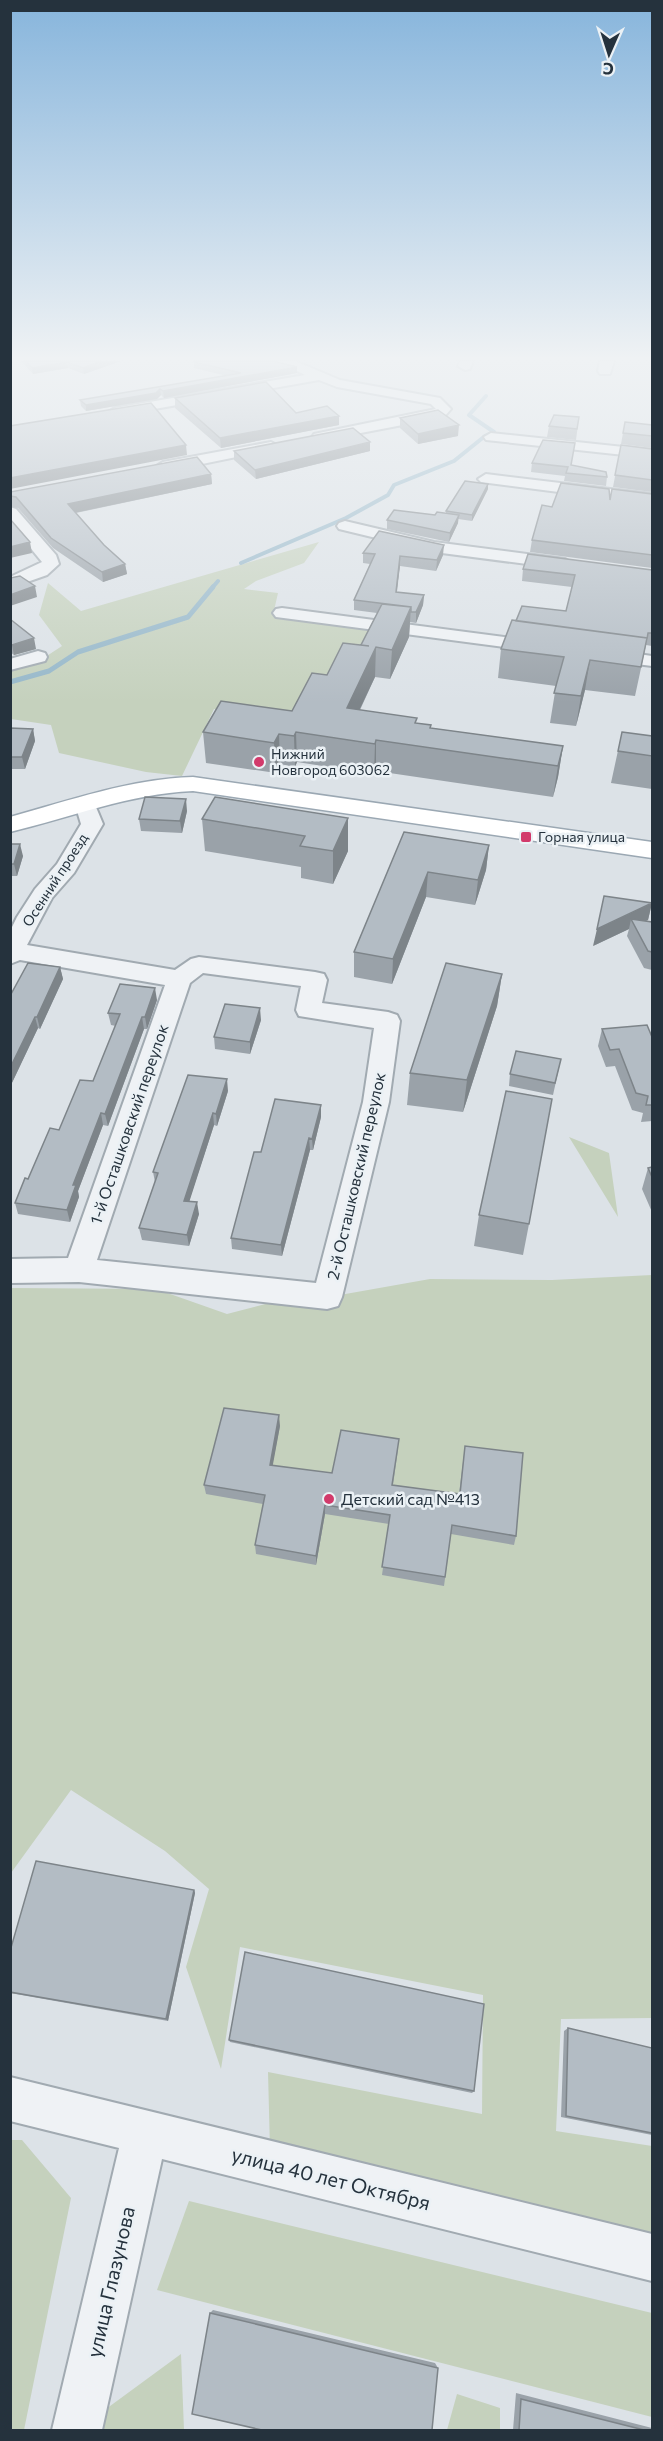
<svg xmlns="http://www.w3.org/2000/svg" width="663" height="2441" viewBox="0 0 663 2441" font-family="Commissioner,sans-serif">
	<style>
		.green { fill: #c5d1bd }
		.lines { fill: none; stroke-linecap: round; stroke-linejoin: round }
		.stream-far1 { stroke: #95b7c9; stroke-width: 4 }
		.stream { stroke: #95b7c9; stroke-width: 5 }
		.minor-casing { stroke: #a1aab1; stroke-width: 4 }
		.major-casing { stroke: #9ba8b3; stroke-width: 3 }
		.minor { fill: #eff2f5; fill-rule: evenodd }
		.major { fill: #fff; fill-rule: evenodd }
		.wall { fill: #9aa2a9 }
		.shaded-wall { fill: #7d8489 }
		.building { fill: #b3bcc4; stroke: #7d8489; stroke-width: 1.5 }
		.poi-dot { fill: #d23a6b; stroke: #ebf1f5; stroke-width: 2 }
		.labels { text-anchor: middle; stroke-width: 5; stroke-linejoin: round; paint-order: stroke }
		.far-poi-label { font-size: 14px; fill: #25323d; stroke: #ebf1f5; text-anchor: start }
		.far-street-label { font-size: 14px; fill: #25323d; stroke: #ebf1f5 }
		.street-label { font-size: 16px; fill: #25323d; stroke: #ebf1f5 }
		.poi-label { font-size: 16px; fill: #25323d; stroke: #ebf1f5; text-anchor: start }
		.near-street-label { font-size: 20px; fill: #25323d; stroke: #ebf1f5 }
	</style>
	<rect width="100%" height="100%" fill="#dce2e7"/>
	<path class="green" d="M319 542 304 563 256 581 244 589 278 593 273 615 414 636H375L293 722 214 709 182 776 146 772 59 753 51 725 11 719 10 671 36 663 62 646 39 615 48 583 81 611Z
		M569 1137 609 1153 618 1217Z
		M652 1275V2018L561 2019 556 2131 652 2146V2238L270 2150 268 2072 482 2114 483 1995 240 1947 221 2069 186 1967 209 1889 165 1851 71 1790 11 1873V1288L156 1289 227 1314 273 1302 306 1301 430 1279 552 1280Z
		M10 2140H22L71 2198 24 2430H10Z
		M189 2201 652 2313V2417L157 2290Z
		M181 2354 184 2430H100L106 2409Z
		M457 2394 500 2408V2430H447Z"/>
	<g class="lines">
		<path class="stream-far1" d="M241 563 346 518 388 495 394 485 454 461 485 436 494 432 469 415 486 396
			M212 588 218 581"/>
		<path class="stream" d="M10 682 49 671 78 652 188 617 213 587"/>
		<g class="minor-casing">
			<path id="minor" d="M277 361H295L340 380 440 398 451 409 444 417 439 418 319 441 314 440 312 437 314 434 436 409 431 404 337 387 319 380 115 416 108 412 115 408 305 375Z
				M460 361H473L470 369 465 370 458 366Z
				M600 361H614L610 374H600L598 371Z
				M491 433 652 450V458L486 440 484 437Z
				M271 442 278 446 276 449 163 472 155 467 163 462Z
				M486 474 652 494V504L481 482 478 479Z
				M10 507 16 509 56 555 59 564 47 575 10 588V577L42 562 10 523Z
				M345 521 434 542 565 559 573 564 565 569 434 552 339 529 337 526 339 523Z
				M282 608 543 642 549 643 552 647 549 651 543 652 276 617 273 613 276 609Z
				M604 649 652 656V666L597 659 595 655 597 651Z
				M38 651 45 653 47 657 45 661 10 670V659Z
				M86 798 93 800 103 824 74 873 52 898 27 945 175 970 191 959 199 957 315 972 324 974 327 980 322 1003 388 1012 397 1015 400 1021 389 1102 342 1297 338 1306 327 1309 79 1282 10 1283V1259L68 1258 165 985 20 960 10 964V931L17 917 35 889 57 864 81 824 75 804 79 800ZM203 973 301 986 296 1010 299 1016 374 1028 363 1102 316 1283 97 1260 190 983Z
				M10 2077 652 2234V2281L162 2159 102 2430H52L119 2148 10 2121Z"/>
		</g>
		<g class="major-casing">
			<path id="major" d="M193 777 652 842V858L193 791C129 794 72 817 10 832V817C71 800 130 779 193 777Z"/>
		</g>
		<use href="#minor" class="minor"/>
		<use href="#major" class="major"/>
	</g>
	<path class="wall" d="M21 361H121L84 374 68 368 33 374Z
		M194 362 297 367V373L164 398 161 395 157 399 86 411 81 406 80 400 227 376 194 368Z
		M175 398 296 413 339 416V425L221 448 175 408Z
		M579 417 576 440 547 437 549 426Z
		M400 418 458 436 418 444 400 428Z
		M625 422 652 425V569V568L530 552 532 540 552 507 652 494V492L613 487 621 445 652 449V448L621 444Z
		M370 442V451L256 479 234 460V451Z
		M532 463 571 465 607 477 606 486 564 481 565 476 531 472Z
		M211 474 212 484 76 513 104 545 125 564 127 574 103 582 53 548 18 508 10 506V492Z
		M488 489 472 521 458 519V523L449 542 387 529V520L435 515 446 513V511Z
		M363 553 443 555 436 571 400 566 397 592 424 595 423 605 416 623 410 622 409 637 390 679 375 677 360 710 417 723 431 725V728L563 746 558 777 553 797 376 771 374 774 297 762 295 767 280 764 276 773 206 763 203 732 292 711 327 675 361 645 377 613 354 610V600L370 564 363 563Z
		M523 569 652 570V646L646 645 635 696 585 690 576 726 550 723 556 686 498 678 501 649 516 621 566 611 572 587 522 581Z
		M10 619 36 649 14 655 10 652Z
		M10 728 33 729 35 741 25 769H10Z
		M622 732 652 736V789L611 783Z
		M187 811 182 833 141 831 139 819Z
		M348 818V851L333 884 301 878V867L205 851 202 819Z
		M404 832 489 845 486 870 475 905 426 897 392 984 354 977V952Z
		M10 844 23 856 17 876H10Z
		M652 903 648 920 645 921 652 922V970L644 968 627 936 629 929 593 946Z
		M60 967 63 979 40 1029 38 1028 10 1087V996Z
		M502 974 497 1006 463 1112 407 1105 410 1073Z
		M157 1000 147 1029H144L108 1126 103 1125 78 1191 79 1197 70 1222 18 1214 15 1203 28 1179 59 1130 93 1081 116 1026 111 1025 108 1013Z
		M261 1020 250 1054 215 1049 214 1037Z
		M602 1029 652 1037V1121L641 1122 643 1113 632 1110 615 1066 606 1067 598 1046Z
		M561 1059 553 1095 509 1086 510 1074Z
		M228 1091 217 1126 214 1125 189 1201 199 1214 189 1246 142 1240 139 1228 155 1182 153 1172Z
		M321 1117 313 1150H310L282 1256 232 1249 231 1238 261 1152Z
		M652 1167V1212L642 1189 648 1168Z
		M479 1215 529 1224 523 1255 474 1246Z
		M280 1426 272 1466 332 1473 398 1449 393 1485 459 1494 465 1446 516 1536 514 1545 451 1534 444 1586 382 1575 389 1524 325 1514 316 1565 256 1554 255 1545 263 1504 206 1494 204 1485Z
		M194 1890 195 1893 168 2021 10 1993V1951Z
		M568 2028 652 2048V2135L561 2117 564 2031Z
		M229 2040 474 2091 472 2093 230 2042Z
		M213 2310 435 2363 438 2368 210 2313Z
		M516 2393 652 2428V2430H513Z"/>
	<path class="shaded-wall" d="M101 361H121L84 374 83 368Z
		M67 362 68 368 33 374 32 368Z
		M297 367V373L164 398 163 391Z
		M160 389 161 395 157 399 86 411V405Z
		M339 416V425L221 448 220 438Z
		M459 425 458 436 418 444V434Z
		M370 442V451L256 479 255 470Z
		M186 445 187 455 10 489V478Z
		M211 474 212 484 69 514 68 504Z
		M488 484V489L472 521V515Z
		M459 515 458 523 449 542 450 533Z
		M30 542 32 553 10 558V547Z
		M444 545 443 555 436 571 437 560Z
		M400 556V566L395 602 396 592Z
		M125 564 127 574 103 582 102 572Z
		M35 586 37 597 10 606V595Z
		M424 595 423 605 416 623V612Z
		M411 607 409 637 390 679 392 650Z
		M34 638 36 649 14 655 12 645Z
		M376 647 375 677 346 738 347 708Z
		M590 660 585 690 576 726 581 696Z
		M33 729 35 741 25 769 22 757Z
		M296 732 297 762 295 767 294 736Z
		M279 734 280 764 276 773 274 743Z
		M376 740V771L374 774 375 744Z
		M563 746 558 777 553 797 558 766Z
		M186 799 187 811 182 833 180 821Z
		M348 818V851L333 884V851Z
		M20 844 23 856 17 876 14 864Z
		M489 845 486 870 475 905 478 880Z
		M428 872 426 897 392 984 393 959Z
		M652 903 648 920 635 926 631 919 629 929 593 946 597 929Z
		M60 967 63 979 40 1029 37 1017Z
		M502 974 497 1006 463 1112 467 1080Z
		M155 988 157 1000 147 1029 145 1017Z
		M260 1008 261 1020 250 1054V1042Z
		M35 1017 38 1028 10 1087V1068Z
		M142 1017 144 1029 108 1126 105 1114Z
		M227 1079 228 1091 217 1126 216 1114Z
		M321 1105V1117L313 1150 312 1139Z
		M101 1113 103 1125 78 1191 79 1197 70 1222 67 1210 73 1185Z
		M213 1113 214 1125 186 1212 184 1201Z
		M309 1138 310 1150 282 1256 281 1245Z
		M197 1202 199 1214 189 1246 187 1235Z
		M279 1415 280 1426 271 1475 270 1465Z
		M325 1505V1514L316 1565V1556Z
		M194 1890 195 1893 168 2021 166 2019Z"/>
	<path class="building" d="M26 361H101L83 368 67 362 32 368Z
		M194 361H273L297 367 163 391 160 389 156 393 86 405 80 400 241 373 194 362Z
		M266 382 296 413 327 406 339 416 220 438 175 398Z
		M151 403 186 445 10 478V426Z
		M438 410 459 425 418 434 400 418Z
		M554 415 579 417 577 429 549 426Z
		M625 422 652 425V436L623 433Z
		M353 428 370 442 255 470 234 451Z
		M543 440 575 443 571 465 606 472 607 477 566 473 568 467 532 463Z
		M621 445 652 449V480L615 475Z
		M197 457 211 474 68 504 104 545 125 564 102 572 51 538 16 497 10 496V492Z
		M465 481 488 484 472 515 446 511Z
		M561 483 609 489 610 500 612 489 652 494V555L532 540 542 505 552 507Z
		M394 510 435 515 437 512 459 515 450 533 387 520Z
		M10 519 30 542 10 547Z
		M379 531 444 545 437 560 400 556 396 592 424 595 416 612H411V607L354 600 375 554 363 553Z
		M528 554 652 570V633H648L647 639V638L516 621 522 606 566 611 575 575 523 569Z
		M20 576 35 586 10 595V578Z
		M382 604 411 607 392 650 376 647 347 708 417 718 415 723 431 725 430 728 563 746 558 766 376 740 375 744 296 732 294 736 279 734 274 743 203 732 221 701 292 711 312 673 327 675 343 643 369 646 361 645Z
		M10 619 34 638 12 645 10 643Z
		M512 620 647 638 641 667 590 660 581 696 554 693 564 657 501 649Z
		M10 728 33 729 22 757H10Z
		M622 732 652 736V756L618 751Z
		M145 797 186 799 180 821 139 819Z
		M215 797 348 818 333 851 300 846 305 836 202 819Z
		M404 832 489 845 478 880 428 872 393 959 354 952Z
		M10 844H20L14 864H10Z
		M604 896 652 903 597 929Z
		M631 919 652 922V952L648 951Z
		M28 963 60 967 37 1017H35L10 1068V996Z
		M446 963 502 974 467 1080 410 1073Z
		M120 984 155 988 145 1017H142L105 1114 101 1113 73 1185H76L67 1210 15 1203 25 1178 28 1179 50 1128 59 1130 80 1080 93 1081 120 1014 108 1013Z
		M225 1004 260 1008 250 1042 214 1037Z
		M647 1025 652 1037V1105H646L648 1096 636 1093 619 1049 610 1050 602 1029Z
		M516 1051 561 1059 555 1083 510 1074Z
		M188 1075 227 1079 216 1114 213 1113 184 1201 197 1202 187 1235 139 1228 158 1173 153 1172Z
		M506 1091 552 1099 529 1224 479 1215Z
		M275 1099 321 1105 312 1139 309 1138 281 1245 231 1238 254 1152H261Z
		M652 1167V1177L648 1168Z
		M224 1408 279 1415 270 1465 332 1473 341 1430 399 1439 392 1485 460 1494 465 1446 523 1453 516 1536 452 1525 445 1577 382 1567 390 1515 325 1505 316 1556 255 1545 265 1495 204 1485Z
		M36 1861 194 1890 166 2019 10 1992V1951Z
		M245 1952 484 2004 474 2091 229 2040Z
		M568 2028 652 2048V2133L566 2116Z
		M210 2313 438 2368 432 2430H262L192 2414Z
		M521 2399 644 2430H519Z"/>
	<linearGradient id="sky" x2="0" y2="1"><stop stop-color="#87b5dc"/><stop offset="0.51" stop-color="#eff2f4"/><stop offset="1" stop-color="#eff2f4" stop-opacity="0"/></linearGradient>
	<rect width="663" height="703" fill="url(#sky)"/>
	<g class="poi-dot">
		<circle cx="259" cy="762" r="6"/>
		<rect x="520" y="831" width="12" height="12" rx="3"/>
		<circle cx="329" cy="1499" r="6"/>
	</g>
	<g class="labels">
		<g class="far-poi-label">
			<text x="271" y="759">Нижний<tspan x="271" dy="16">Новгород 603062</tspan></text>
			<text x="538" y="842">Горная улица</text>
		</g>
		<g class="far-street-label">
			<text transform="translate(55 880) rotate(-57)" y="5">Осенний проезд</text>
		</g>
		<g class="street-label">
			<text transform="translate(129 1124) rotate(-71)" y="6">1-й Осташковский переулок</text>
			<text transform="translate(356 1176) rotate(-77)" y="6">2-й Осташковский переулок</text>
		</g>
		<g class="poi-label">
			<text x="341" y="1505">Детский сад №413</text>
		</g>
		<g class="near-street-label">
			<text transform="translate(331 2179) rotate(14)" y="7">улица 40 лет Октября</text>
			<text transform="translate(111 2282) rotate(-77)" y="7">улица Глазунова</text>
		</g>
	</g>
	<rect width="663" height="2441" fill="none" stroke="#25323d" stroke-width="24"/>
	<g transform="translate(609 54) rotate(183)" stroke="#ebf1f5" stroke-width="4.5" paint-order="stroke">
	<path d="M0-4.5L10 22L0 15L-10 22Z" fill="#25323d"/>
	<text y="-9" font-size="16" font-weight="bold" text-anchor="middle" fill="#25323d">С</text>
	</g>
</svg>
